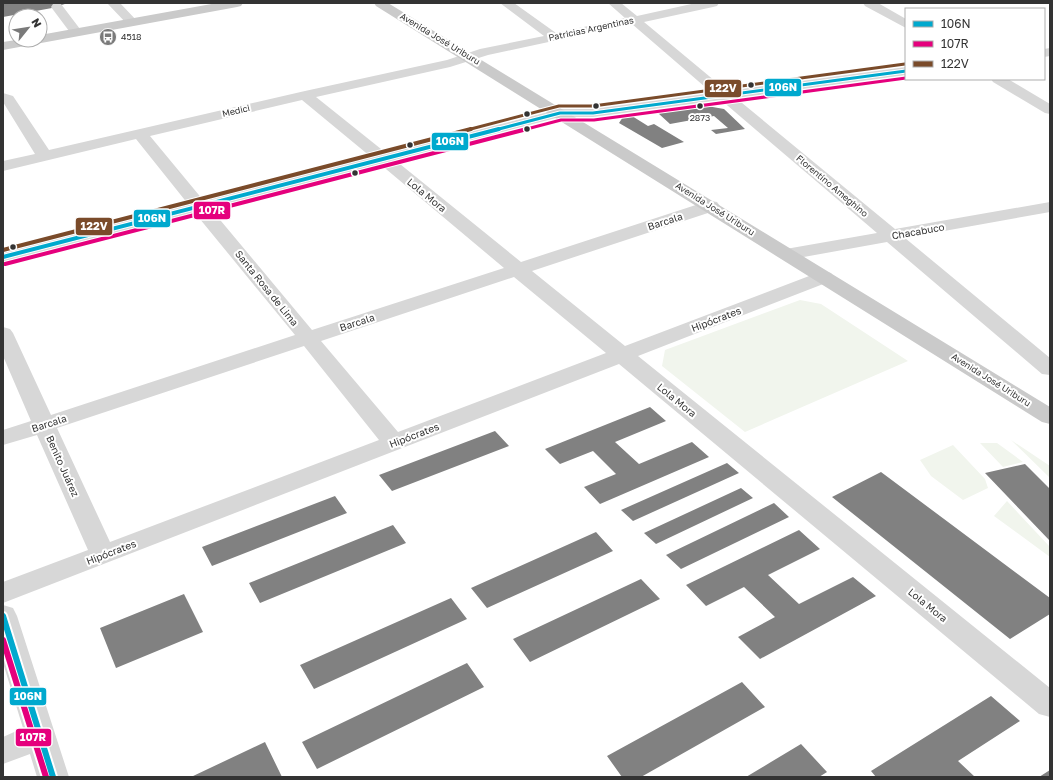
<svg xmlns="http://www.w3.org/2000/svg" width="1053" height="780" viewBox="0 0 1053 780" font-family="'Golos Text',sans-serif">
	<style>
		.green { fill: #f1f5ed }
		.building { fill: #818181 }
		.lines { fill: none; stroke-linecap: round; stroke-linejoin: round }
		.minor { fill: #d7d7d7; fill-rule: evenodd }
		.major { fill: #cacaca; fill-rule: evenodd }
		.bus-1-far2-casing { stroke: #fff; stroke-width: 5 }
		.bus-1-far1-casing { stroke: #fff; stroke-width: 6 }
		.bus-1-casing { stroke: #fff; stroke-width: 10 }
		.bus-2-far2-casing { stroke: #fff; stroke-width: 5 }
		.bus-2-far1-casing { stroke: #fff; stroke-width: 6 }
		.bus-2-casing { stroke: #fff; stroke-width: 10 }
		.bus-3-far1-casing { stroke: #fff; stroke-width: 5 }
		.bus-3-casing { stroke: #fff; stroke-width: 6 }
		.bus-1-far2 { stroke: #00a9ce; stroke-width: 3 }
		.bus-1-far1 { stroke: #00a9ce; stroke-width: 4 }
		.bus-1 { stroke: #00a9ce; stroke-width: 6 }
		.bus-2-far2 { stroke: #e5007d; stroke-width: 3 }
		.bus-2-far1 { stroke: #e5007d; stroke-width: 4 }
		.bus-2 { stroke: #e5007d; stroke-width: 6 }
		.bus-3-far1 { stroke: #7a4b2a; stroke-width: 3 }
		.bus-3 { stroke: #7a4b2a; stroke-width: 4 }
		.bus-dot { fill: #333; stroke: #fff; stroke-width: 1.5 }
		.labels { text-anchor: middle; stroke-width: 4; stroke-linejoin: round; paint-order: stroke }
		.far-street-label { font-size: 9px; fill: #333; stroke: #fff }
		.far-poi-label { font-size: 9px; fill: #333; stroke: #fff; text-anchor: start }
		.bus-label { font-size: 9px; fill: #333; stroke: #fff }
		.street-label { font-size: 10px; fill: #333; stroke: #fff }
		.line-badge { stroke: #fff; stroke-width: 1.5 }
		.badge-label { font-size: 11px; text-anchor: middle; font-weight: bold; fill: #fff }
	</style>
	<rect width="100%" height="100%" fill="#fff"/>
	<path class="green" d="M800 300 821 304 908 361 745 432 662 366 665 350Z
		M1011 440 1050 466V478Z
		M980 443H997L1023 462 1003 467Z
		M953 445 985 479 988 488 963 500 931 476 920 460Z
		M1007 501 1050 547V557L994 516Z"/>
	<path class="building" d="M3 3H68L52 8 3 17Z
		M707 106 724 109 745 129 716 134 711 130 728 128 714 116 670 124 658 113Z
		M632 116 648 126 654 124 684 142 662 148 619 123 623 117Z
		M650 407 666 421 615 442 639 464 692 442 709 457 600 504 584 487 616 474 593 451 560 464 545 449Z
		M495 431 509 446 392 491 379 475Z
		M727 463 739 473 633 521 621 510Z
		M1025 464 1050 489V541L985 473Z
		M881 472 1050 598V614L1010 639 832 497Z
		M741 488 753 498 656 544 644 533Z
		M335 496 347 513 212 566 202 547Z
		M774 503 789 517 681 569 666 555Z
		M393 525 406 543 260 603 249 583Z
		M799 530 820 549 768 575 799 604 853 577 876 596 760 659 738 637 775 617 744 587 706 606 686 585Z
		M596 532 613 551 487 608 471 588Z
		M641 579 660 599 530 662 513 639Z
		M184 594 203 632 116 668 100 628Z
		M451 598 467 619 314 689 300 665Z
		M467 663 484 687 317 769 302 742Z
		M742 682 765 707 641 777H622L607 756Z
		M991 696 1020 721 958 761 975 777H876L871 771Z
		M265 742 282 777H191Z
		M801 744 827 772 819 777H746Z
		M1050 770V777H1039Z"/>
	<g class="lines">
		<path class="minor" d="M57 3 61 4 80 29 82 32 80 35H72L51 7 53 4Z
			M107 3H120L138 22 136 25H128Z
			M500 3H514L556 33 625 18 608 3H621L637 16 696 3H719L717 6 713 7 644 22 727 91 906 67V75L736 98 895 229 1050 202V212L905 238 1050 358V375L1042 374 887 242 787 260 780 258 778 254 780 250 877 233 721 100 593 117H560L395 160 521 262 705 202 711 201 717 202 720 206 717 210 532 271 625 346 817 273 824 271 831 273 834 277 831 281 638 356 1050 688V717L1039 714 619 364 3 603V582L88 550 37 435 3 445V430L31 421 3 356V327L10 329 13 333 51 415 295 335 195 213 3 263V251L188 204 136 139 3 171V161L35 154 3 102V93L13 96 49 150 305 91 447 60 480 49 544 36ZM632 24 712 93 593 109H560L386 153 316 97 450 67 488 55ZM302 100 371 157 203 200 150 136ZM380 164 504 268 312 330 211 209ZM514 277 606 353 398 432 321 341ZM304 346 379 440 110 542 57 428Z
			M863 3H878L906 19V28L865 6Z
			M1050 48V56L1044 57V49Z
			M991 79H1008L1050 104V114L1045 113 993 82Z
			M3 605 13 608 17 616 69 777H37L30 754 3 764V737L23 728 3 663Z"/>
		<path class="major" d="M217 3H243L241 6 237 7 3 50V42L16 40H40V35Z
			M374 3H388L1050 407V424L1042 422 376 6Z"/>
		<g class="bus-1-far2-casing">
			<path id="bus-1-far2" d="M495 130 560 113H593L906 71"/>
		</g>
		<g class="bus-1-far1-casing">
			<path id="bus-1-far1" d="M3 257 499 129"/>
		</g>
		<g class="bus-1-casing">
			<path id="bus-1" d="M3 616 53 777"/>
		</g>
		<g class="bus-2-far2-casing">
			<path id="bus-2-far2" d="M523 130 561 120H594L906 78"/>
		</g>
		<g class="bus-2-far1-casing">
			<path id="bus-2-far1" d="M5 264 527 129"/>
		</g>
		<g class="bus-2-casing">
			<path id="bus-2" d="M3 640 46 777"/>
		</g>
		<g class="bus-3-far1-casing">
			<path id="bus-3-far1" d="M467 130 559 106H593L905 64"/>
		</g>
		<g class="bus-3-casing">
			<path id="bus-3" d="M3 250 471 129"/>
		</g>
		<use href="#bus-1-far2" class="bus-1-far2"/>
		<use href="#bus-1-far1" class="bus-1-far1"/>
		<use href="#bus-1" class="bus-1"/>
		<use href="#bus-2-far2" class="bus-2-far2"/>
		<use href="#bus-2-far1" class="bus-2-far1"/>
		<use href="#bus-2" class="bus-2"/>
		<use href="#bus-3-far1" class="bus-3-far1"/>
		<use href="#bus-3" class="bus-3"/>
	</g>
	<defs>
		<g id="bus-disc" transform="scale(0.9)"><circle r="9.5" fill="#7a7a7a" stroke="#fff"/><path d="M-5-6H5V4H4V6H2V4H-2V6H-4V4H-5ZM-3.5-4V0h7V-4ZM-3.5 1.2v1.5H-2V1.2ZM2 1.2v1.5H3.5V1.2Z" fill="#fff"/></g>
	</defs>
	<g fill-rule="evenodd">
		<use href="#bus-disc" x="108" y="37"/>
	</g>
	<g class="bus-dot">
		<circle cx="751" cy="85" r="3.5"/>
		<circle cx="596" cy="106" r="3.5"/>
		<circle cx="700" cy="106" r="3.5"/>
		<circle cx="527" cy="114" r="3.5"/>
		<circle cx="527" cy="129" r="3.5"/>
		<circle cx="410" cy="145" r="3.5"/>
		<circle cx="355" cy="173" r="3.5"/>
		<circle cx="13" cy="247" r="3.5"/>
	</g>
	<g class="labels">
		<g class="far-street-label">
			<text transform="translate(591 29) rotate(-12)" y="3">Patricias Argentinas</text>
			<text transform="translate(440 39) rotate(31)" y="3">Avenida José Uriburu</text>
			<text transform="translate(236 111) rotate(-13)" y="3">Medici</text>
			<text transform="translate(832 186) rotate(40)" y="3">Florentino Ameghino</text>
			<text transform="translate(715 209) rotate(32)" y="3">Avenida José Uriburu</text>
			<text transform="translate(991 380) rotate(32)" y="3">Avenida José Uriburu</text>
		</g>
		<g class="far-poi-label">
			<text x="121" y="40">4518</text>
		</g>
		<g class="bus-label">
			<text x="700" y="121">2873</text>
		</g>
		<g class="street-label">
			<text transform="translate(427 195) rotate(39)" y="4">Lola Mora</text>
			<text transform="translate(665 221) rotate(-18)" y="4">Barcala</text>
			<text transform="translate(918 231) rotate(-10)" y="4">Chacabuco</text>
			<text transform="translate(267 288) rotate(51)" y="4">Santa Rosa de Lima</text>
			<text transform="translate(716 319) rotate(-21)" y="4">Hipócrates</text>
			<text transform="translate(357 322) rotate(-18)" y="4">Barcala</text>
			<text transform="translate(677 400) rotate(39)" y="4">Lola Mora</text>
			<text transform="translate(49 423) rotate(-18)" y="4">Barcala</text>
			<text transform="translate(414 435) rotate(-21)" y="4">Hipócrates</text>
			<text transform="translate(63 466) rotate(66)" y="4">Benito Juárez</text>
			<text transform="translate(111 552) rotate(-21)" y="4">Hipócrates</text>
			<text transform="translate(928 605) rotate(39)" y="4">Lola Mora</text>
		</g>
	</g>
	<g class="line-badge">
		<rect x="764" y="78" width="38" height="19" rx="4" fill="#00a9ce"/>
		<rect x="704" y="79" width="38" height="19" rx="4" fill="#7a4b2a"/>
		<rect x="431" y="132" width="38" height="19" rx="4" fill="#00a9ce"/>
		<rect x="193" y="201" width="38" height="19" rx="4" fill="#e5007d"/>
		<rect x="133" y="209" width="38" height="19" rx="4" fill="#00a9ce"/>
		<rect x="75" y="217" width="38" height="19" rx="4" fill="#7a4b2a"/>
		<rect x="9" y="687" width="38" height="19" rx="4" fill="#00a9ce"/>
		<rect x="15" y="728" width="37" height="19" rx="4" fill="#e5007d"/>
	</g>
	<g class="badge-label">
		<text x="783" y="91">106N</text>
		<text x="723" y="92">122V</text>
		<text x="450" y="145">106N</text>
		<text x="212" y="214">107R</text>
		<text x="152" y="222">106N</text>
		<text x="94" y="230">122V</text>
		<text x="28" y="700">106N</text>
		<text x="33" y="741">107R</text>
	</g>
	<rect width="1053" height="780" fill="none" stroke="#333333" stroke-width="8"/>
	<rect x="905" y="8" width="140" height="72" fill="#ffffff" stroke="#adadad"/>
	<rect x="913" y="21" width="20" height="6" fill="#00a9ce" stroke="#adadad"/>
	<text x="941" y="28" font-size="12" fill="#333333">106N</text>
	<rect x="913" y="41" width="20" height="6" fill="#e5007d" stroke="#adadad"/>
	<text x="941" y="48" font-size="12" fill="#333333">107R</text>
	<rect x="913" y="61" width="20" height="6" fill="#7a4b2a" stroke="#adadad"/>
	<text x="941" y="68" font-size="12" fill="#333333">122V</text>
	<g transform="translate(28 28) rotate(60)"><circle r="19" fill="#ffffff" stroke="#adadad"/>
	<path d="M0-3L7 15L0 10L-7 15Z" fill="#7a7a7a"/>
	<text y="-6" font-size="11" font-weight="bold" text-anchor="middle" fill="#333333">N</text>
	</g>
</svg>
